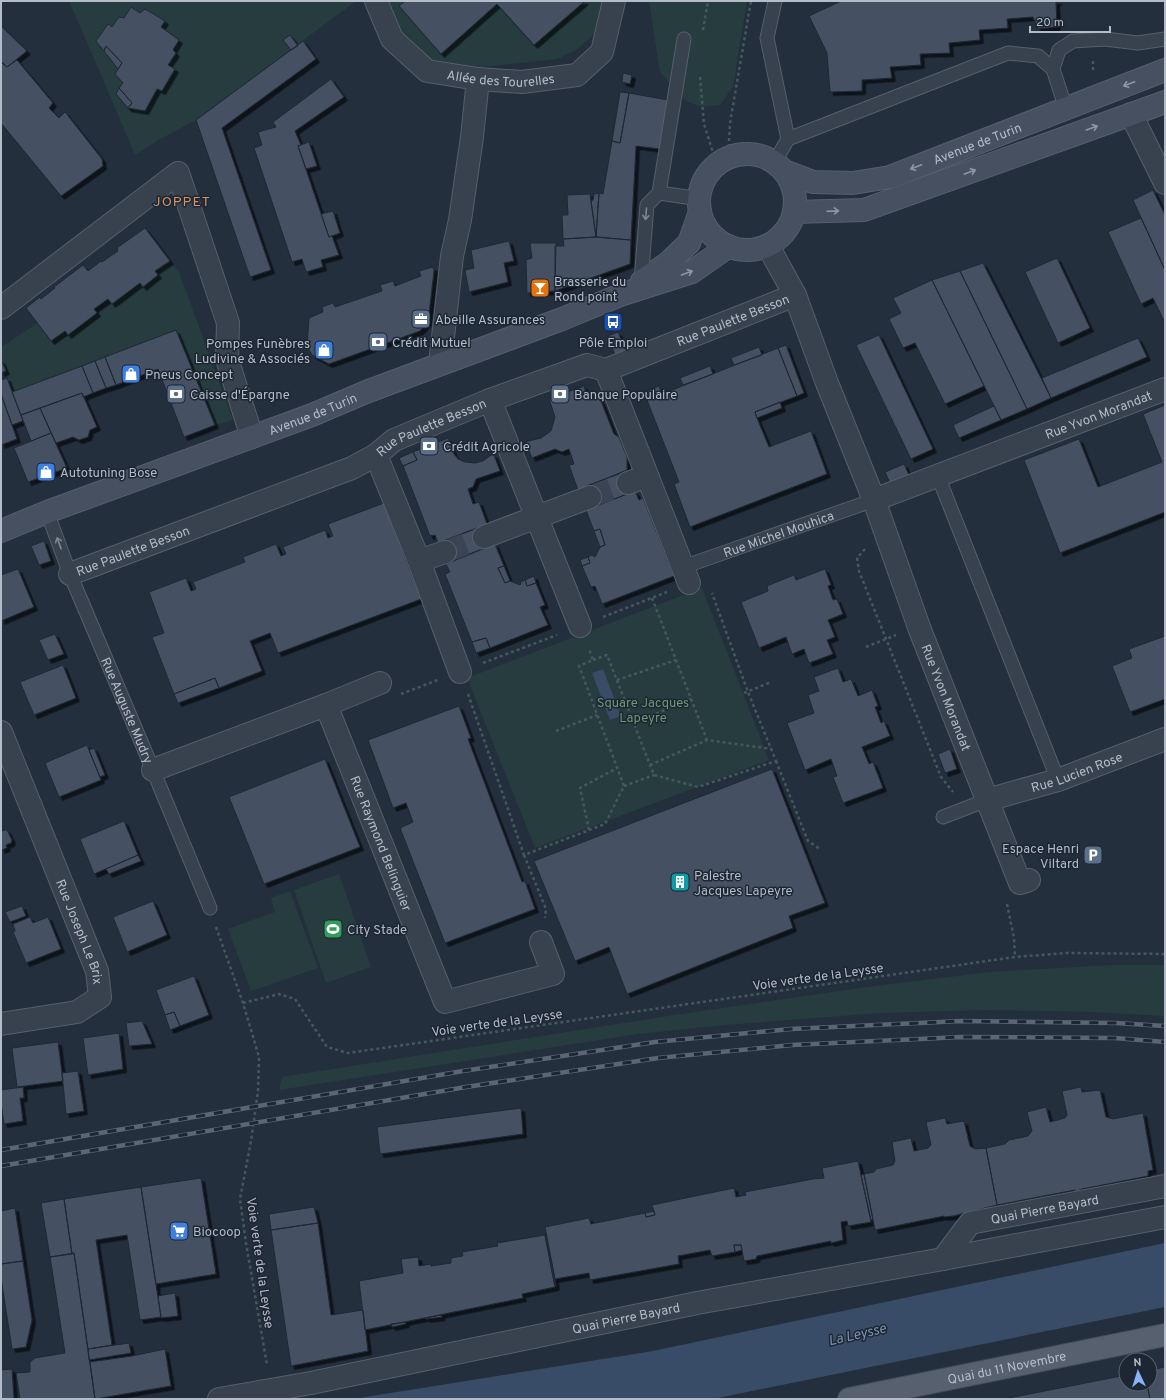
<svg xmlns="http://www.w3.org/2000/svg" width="1166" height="1400" viewBox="0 0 1166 1400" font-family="Overpass,sans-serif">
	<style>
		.green { fill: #263c3f }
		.water { fill: #394c67 }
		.building { fill: #455162; stroke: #1f2835; filter: url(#shadow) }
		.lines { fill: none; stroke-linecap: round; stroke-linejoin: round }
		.street-tunnel { stroke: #3a4453; stroke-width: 22; stroke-dasharray: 22 11; stroke-linecap: butt }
		.lane-casing { stroke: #565f6c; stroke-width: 15 }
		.street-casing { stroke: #565f6c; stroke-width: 24 }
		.secondary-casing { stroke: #565f6c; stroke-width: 24 }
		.primary-casing { stroke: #414a57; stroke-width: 24 }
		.path { stroke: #44595c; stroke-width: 2.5; stroke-dasharray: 3 3; stroke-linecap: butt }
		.lane { stroke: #38414e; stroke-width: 13 }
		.street { stroke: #38414e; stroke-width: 22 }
		.secondary { stroke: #465061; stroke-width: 22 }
		.primary { stroke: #56606e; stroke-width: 22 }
		.rail-casing { stroke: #5a6575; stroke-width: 4.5 }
		.rail { stroke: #1d2633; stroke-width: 3; stroke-dasharray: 9; stroke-linecap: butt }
		.oneway { stroke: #8e96a5 }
		.oneway2 { stroke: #7c8592 }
		.labels { text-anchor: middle; stroke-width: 3; stroke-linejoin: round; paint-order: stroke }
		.street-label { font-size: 13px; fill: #b4bcc9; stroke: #1d2633 }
		.poi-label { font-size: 13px; fill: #b4bcc9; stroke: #1d2633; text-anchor: start }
		.park-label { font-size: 13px; fill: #6b9a76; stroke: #1d2633 }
		.neighbourhood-label { font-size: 14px; letter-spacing: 1px; fill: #d59563; stroke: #1d2633 }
		.water-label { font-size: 14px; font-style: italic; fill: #7c92b1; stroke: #1d2633 }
	</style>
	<defs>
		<filter id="shadow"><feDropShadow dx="3.5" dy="3.5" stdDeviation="0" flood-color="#0009"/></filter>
	</defs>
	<rect width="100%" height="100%" fill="#242f3e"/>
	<path class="green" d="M69 1H356L196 120 162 138 135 155 102 77Z
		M377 1H609L603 19 594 34 578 49 557 59 472 68 433 63 411 46Z
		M649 1H747L733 87 720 105 703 107 688 102 678 94 660 72Z
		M170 261 179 272 233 420 215 425 176 330 12 392 1 360V347L38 323 51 341 65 331 68 335C92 317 116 301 140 283L143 287 158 275 155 271Z
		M702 588 769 760 535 848 467 678Z
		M339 874 371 967 326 983 294 890Z
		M290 891 318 968 251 991 228 929 275 912 271 898Z
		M1114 965H1165V1016L1094 1012 988 1010 879 1013 725 1025 638 1034 279 1090 282 1077 681 1014 867 987 990 972Z"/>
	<path class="water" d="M603 669 621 716 610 720 592 673Z
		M1165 1243V1307L713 1399H353L653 1351Z"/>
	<path class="building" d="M405 1H585L534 45 497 4 441 54 399 6Z
		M841 1H1059L1056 2 1057 27 1038 29 1033 17 1007 19 1008 28 979 30 980 40 949 43 950 53 920 54 921 65 890 67 892 78 862 80V91L830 92 827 53 809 16Z
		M131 7 140 13 145 9 165 21 161 27 179 40 173 50 176 53 168 65 175 69 162 91 157 89 145 111 128 108 132 103 119 88 123 83 115 74 122 63 106 46 104 51 96 41 108 24 112 27 119 17 124 18Z
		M1 26 27 51 7 67 1 61Z
		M290 35 298 46 291 50 283 40Z
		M303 41 316 59 222 128 271 270 250 277 196 120Z
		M106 46 122 63 118 69 104 51Z
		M17 60 53 103 49 108 59 118 65 112 102 159 103 166 61 196 1 123V62L7 67Z
		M623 73 632 75 630 84 622 82Z
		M331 79 344 97 295 131 301 145 298 146 329 237 332 236 339 255 321 260 323 267 306 272 302 259 292 262 254 148 262 145 258 132 276 127 273 122Z
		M119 88 132 103 128 108 116 94Z
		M620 92 629 93 620 143 612 141Z
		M629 93 668 100 660 149 636 146 631 240 596 237 599 193 603 194 612 141 620 143Z
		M309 142 317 166 306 169 298 146Z
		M1153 190 1165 215V270L1133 200Z
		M599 193 596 237 591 201 593 200 594 194Z
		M590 194 596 237 563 239 562 215H568L567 195Z
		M333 211 340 233 329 237 321 214Z
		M1141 218 1165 270V323L1153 298 1141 304 1108 232Z
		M145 228 170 261 155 271 158 275 143 287 140 283 112 304 108 299 94 309 97 313 68 335 65 331 51 341 26 308 40 297 41 299 55 288 54 287 83 265 88 271 101 261 102 262 118 251 117 248Z
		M596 237 631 240 630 264 555 291V246H564L563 239Z
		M509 241 514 261 504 263 508 282 469 292 465 270 474 268 471 250Z
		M530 243H556L555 291 527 293 526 260 532 258Z
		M1057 258 1090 328 1058 343 1025 272Z
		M983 263 1051 398 1027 409 960 271Z
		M433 267 434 271 428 322 420 331 329 364 312 355 307 346 309 318 323 312 322 307 333 303 335 307 382 291 380 285 393 281 395 286 421 276 419 271Z
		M960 271 1027 409 1001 420 932 280Z
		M932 280 984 386 945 404 915 343 903 348 889 319 901 313 893 298Z
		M176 330 215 425 184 437 158 369 116 385 105 357Z
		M618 332 626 351 615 355 608 336Z
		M879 335 933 449 911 459 856 345Z
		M1138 338 1147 357 1051 398 1042 378Z
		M786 345 804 393 797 396 778 348Z
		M759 347 762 355 734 365 731 358Z
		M778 348 797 396 755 412 757 418 769 447 811 431 827 474 690 527 674 484 679 482 647 400Z
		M105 357 116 385 106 388 95 361Z
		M1 360 6 371 1 373Z
		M95 361 106 388 93 393 82 366Z
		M82 366 93 393 83 397 82 393 21 415 12 392Z
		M710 366 713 374 683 385 680 378Z
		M7 378 23 421 12 425 1 394V380Z
		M584 386 586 394 596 390 600 401H601L614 434 619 437 627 457V470L578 490 569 465 574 464 569 449 562 452 555 449 532 458 525 442 541 438 551 431 555 417 549 399Z
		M659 386 662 394 647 400 644 392Z
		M82 393 97 427 90 430 88 437 79 440 73 437 56 443 40 408Z
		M1 394 17 439 1 445Z
		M780 402 782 408 757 418 755 412Z
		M1165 405V512L1060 553 1024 460 1079 439 1098 487 1162 462 1143 414Z
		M994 406 1001 420 959 438 953 425Z
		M40 408 51 433 31 441 21 415Z
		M51 433 67 468 28 482 14 448Z
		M448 438 454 454 458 459 465 462 475 463 483 461 491 455H494L500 471 476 479 473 487 468 489 473 504 479 502 487 524 438 543 435 535 430 536 403 466 417 460 413 452Z
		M413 452 417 460 403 466 399 458Z
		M904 464 909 475 890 483 885 472Z
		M624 472 632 492 594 507 586 486Z
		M635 491 639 500 643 498 674 576 602 604 595 586 591 587 582 566 590 563 588 557 592 555 595 557 600 547 605 545 600 529 594 531 586 510Z
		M384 503 421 599 278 653 270 633 250 641 262 671 219 688 215 678 174 694 152 637 164 633 149 592 186 578 191 591 196 589 193 582 245 562 243 557 276 544 281 556 286 554 283 547 325 530 328 538 333 536 328 524Z
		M480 527 487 547 449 562 441 542Z
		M600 529 605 545 600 547 594 531Z
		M44 541 51 561 39 565 31 546Z
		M495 544 504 566 498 568 505 583 510 581 520 585 521 582 525 580 527 586 536 583 545 605 540 607 548 625 490 648 486 638 472 642 445 574 450 572 446 564Z
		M588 557 590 563 582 566 580 560Z
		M504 566 510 581 505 583 498 568Z
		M18 569 34 607 1 621V575Z
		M825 569 831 585 828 586 833 600 837 599 843 614 828 620 835 637 827 640 833 654 809 663 804 649 792 654 786 637 759 648 741 602 768 591 767 586 794 575 796 580Z
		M534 576 536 583 527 586 525 580Z
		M55 634 64 654 48 660 39 640Z
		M1165 636V699L1130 712 1112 666 1132 658 1129 649Z
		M486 638 490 648 476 653 472 642Z
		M63 665 76 698 34 715 20 682Z
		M838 668 843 682 851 679 858 696 872 690 878 706 875 707 881 723 884 721 890 736 862 747 869 764 873 762 883 788 843 803 833 777 837 776 831 759 805 770 787 723 814 713 808 695 819 691 814 677Z
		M215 678 219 688 178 703 174 694Z
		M459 706 471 738 468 739 522 882 525 881 535 909 445 943 400 828 413 822 406 803 393 808 368 740Z
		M87 745 101 780 59 797 45 763Z
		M94 748 105 775 100 777 89 750Z
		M950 749 957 769 945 773 938 754Z
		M325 759 360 847 264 884 229 797Z
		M772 769 825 903 789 916 793 928 627 994 609 947 575 961 534 861Z
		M124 821 138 855 94 874 80 839Z
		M5 830H7L12 840 11 843 6 845 7 848 1 850V831Z
		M138 855 141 861 109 874 106 869Z
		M153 901 167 935 127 952 113 917Z
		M22 906 26 916 10 922 5 912Z
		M30 917 33 923 48 917 61 949 26 963 13 932 15 931 13 924Z
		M194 976 209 1015 180 1026 174 1012 165 1015 156 990Z
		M174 1012 180 1026 170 1030 165 1015Z
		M142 1021 152 1044 129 1046 126 1023Z
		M119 1033 123 1069 88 1075 83 1038Z
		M58 1042 63 1081 17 1087 12 1048Z
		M78 1071 84 1111 66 1114 62 1073Z
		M23 1087 24 1098H20L23 1121 4 1124 1 1103V1090Z
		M1081 1087 1082 1092 1100 1090 1106 1117 1113 1119 1143 1113 1153 1170 1148 1171V1176L1082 1189 1075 1192V1190L997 1205 986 1148 1005 1144 1009 1140 1028 1136 1032 1131 1027 1112 1046 1107 1050 1122 1065 1118 1067 1115 1062 1091Z
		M521 1108 523 1134 380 1154 377 1127Z
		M945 1118 947 1124 964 1121 970 1146 975 1149 986 1148 997 1205 953 1216 944 1217V1216L875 1230 864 1174 874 1172 876 1169 893 1165 895 1161 892 1142 911 1138 914 1151 928 1148 931 1145 926 1122Z
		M858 1161 871 1222 848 1226 847 1221 841 1222 843 1240 831 1243V1241L757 1256 756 1259 744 1261 741 1245H734L735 1252 712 1256 710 1250 678 1256 679 1264 590 1280 589 1273 555 1279 545 1227 589 1218 591 1224 645 1213 646 1217 655 1215 652 1205 734 1188 736 1197 746 1195 745 1192 813 1179 824 1178 822 1168Z
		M864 1174 873 1220H871L861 1175Z
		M201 1178 216 1274 156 1284 141 1187Z
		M141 1187 161 1317 140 1320 127 1235 96 1240 112 1345 88 1349 74 1253 72 1254 64 1199Z
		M64 1199 72 1254 50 1257 41 1203Z
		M314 1207 318 1223 271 1230 269 1214Z
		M15 1208 23 1261 1 1264V1211Z
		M654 1211 655 1215 646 1217 645 1213Z
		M318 1223 331 1315 363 1310 368 1351 291 1366 271 1230Z
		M545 1235H546L556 1286 555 1287Z
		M545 1235 555 1287 522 1294 523 1298 365 1330 359 1281 403 1273 401 1259 418 1257 419 1266 431 1264V1266L451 1263V1258L463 1256 462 1252 498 1246 497 1243Z
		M734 1245H741L742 1250 735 1252Z
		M74 1253 95 1399H20L16 1373 30 1372V1362L35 1358 65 1353 50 1257Z
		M23 1261 32 1320 26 1347 12 1349 1 1278V1264Z
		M175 1293 178 1316 161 1318 158 1296Z
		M441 1315 442 1317 426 1319V1318Z
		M405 1322 406 1324 392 1327 391 1324Z
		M129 1343 131 1353 89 1360 88 1349Z
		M165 1349 171 1386 95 1399 90 1362 132 1356Z
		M1165 1367V1399H1150L1147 1384H1150V1370Z
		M12 1369 14 1399H1V1370Z
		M1126 1375V1384H1147L1150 1399H1004Z"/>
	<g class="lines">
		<path class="street-tunnel" d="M590 497 628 483
			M445 552 484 537"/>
		<g class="lane-casing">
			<g id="lane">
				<path d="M775 1 767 38 788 139"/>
				<path d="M1066 109 1053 69 1059 50 1073 41 1105 39 1138 43 1165 39"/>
				<path d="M774 163 788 139 1008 53 1038 56 1053 69"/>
				<path d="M659 193 684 39"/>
				<path d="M641 282 647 205 659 193 700 199"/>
				<path d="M938 476 1058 780"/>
				<path id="s1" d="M47 512 70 574 153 770 210 908"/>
				<path id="s2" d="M683 567 874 500"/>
				<path d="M943 817 987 800"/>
			</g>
		</g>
		<g class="street-casing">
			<g id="street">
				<path id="s3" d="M376 1 392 39 427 71 478 79 522 82 577 75 602 52 614 1"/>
				<path d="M1131 114 1165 183"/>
				<path id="s4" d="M768 246 795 295 827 383 874 500 920 630 1020 883 1029 880"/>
				<path d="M1 308 178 173 228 323 227 359 252 437"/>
				<path d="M440 364 452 256 460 220 472 137 478 79"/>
				<path d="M606 370 689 583"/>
				<path d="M490 400 580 626"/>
				<path d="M376 455 419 561 460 672"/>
				<path d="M628 483 647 476"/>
				<path id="s5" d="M874 500 1165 389"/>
				<path d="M484 537 590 497"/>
				<path d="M419 561 445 552"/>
				<path id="s6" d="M70 574 352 468 376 455 394 440 490 400 587 365 606 370 795 295"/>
				<path id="s7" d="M326 705 445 1002 553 974 541 942"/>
				<path id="s8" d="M1 732 97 971 100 997 77 1012 1 1024"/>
				<path d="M153 770 326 705 380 683"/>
				<path id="s9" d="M987 800 1058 780 1165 739"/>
				<path id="s10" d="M943 1259 970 1223 1165 1186"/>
				<path id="s11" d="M219 1399 311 1383 697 1303 943 1259 1165 1217"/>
			</g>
		</g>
		<g class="secondary-casing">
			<g id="secondary">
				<circle cx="747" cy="202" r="48"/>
				<path id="s12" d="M784 171 813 182 853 183 890 177 1165 70"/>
				<path d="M794 212 864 210 1165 102"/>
				<path d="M642 281 668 263 689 243 700 212"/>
				<path id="s13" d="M1 531 47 512 312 415 366 392 562 319 623 294 692 272 729 246"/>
			</g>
		</g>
		<g class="primary-casing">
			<g id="primary">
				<path id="s14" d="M849 1399 1165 1335"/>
			</g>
		</g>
		<path class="path" d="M703 30 708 1
			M1093 70V61
			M700 77 704 124 717 165
			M728 159 730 123 751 1
			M865 549 857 558 859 571 941 777 953 792
			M652 598 707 740
			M603 617 667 592
			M866 647 896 635
			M593 660 607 655 654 775 698 787 776 761 748 692 712 593
			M483 663 557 635
			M617 680 676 660
			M744 693 771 682
			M401 694 438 680
			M468 694 524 855 605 824 624 786 579 666 593 660 589 649
			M634 723 691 699
			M556 731 597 715
			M776 761 808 841 820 849
			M650 765 707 740 772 749
			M624 786 654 775
			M589 830 580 788 617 768
			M524 855 546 909 545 918
			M1007 904 1014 938 1015 957
			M216 927 243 1003 259 1057 258 1091 251 1141 240 1199 246 1243 267 1365
			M243 1003 279 994 295 999 327 1047 348 1053 1015 957 1066 953 1165 954"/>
		<use href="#lane" class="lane"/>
		<use href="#street" class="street"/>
		<use href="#secondary" class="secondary"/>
		<use href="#primary" class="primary"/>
		<g class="rail-casing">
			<path id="rail" d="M1 1150 463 1071 655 1042 791 1029 961 1021 1116 1023 1165 1026
				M1 1166 466 1087 658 1058 792 1045 961 1037 1115 1038 1165 1042"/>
		</g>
		<use href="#rail" class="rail"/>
	</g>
	<defs><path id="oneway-shaft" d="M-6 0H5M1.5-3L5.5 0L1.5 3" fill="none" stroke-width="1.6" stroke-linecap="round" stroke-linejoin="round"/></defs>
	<g class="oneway">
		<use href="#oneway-shaft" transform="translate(1129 84) rotate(159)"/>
		<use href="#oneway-shaft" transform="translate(1092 128) rotate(-20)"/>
		<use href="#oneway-shaft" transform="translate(916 167) rotate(159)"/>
		<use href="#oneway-shaft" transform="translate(970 172) rotate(-20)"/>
		<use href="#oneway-shaft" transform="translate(833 211) rotate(-2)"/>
		<use href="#oneway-shaft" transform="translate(687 273) rotate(-20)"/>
	</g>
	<g class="oneway2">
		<use href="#oneway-shaft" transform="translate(646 214) rotate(95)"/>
		<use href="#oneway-shaft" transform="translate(59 543) rotate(-110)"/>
	</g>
	<defs>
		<g id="bar-square" transform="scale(1)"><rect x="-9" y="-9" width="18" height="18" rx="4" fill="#e8710a" stroke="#1d2633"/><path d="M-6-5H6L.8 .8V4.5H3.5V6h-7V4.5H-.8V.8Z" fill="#fff"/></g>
		<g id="office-square" transform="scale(1)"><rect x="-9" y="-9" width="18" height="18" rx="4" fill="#5c6f8a" stroke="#1d2633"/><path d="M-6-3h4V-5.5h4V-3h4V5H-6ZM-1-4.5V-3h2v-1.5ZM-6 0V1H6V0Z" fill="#fff"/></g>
		<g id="bus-square" transform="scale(1)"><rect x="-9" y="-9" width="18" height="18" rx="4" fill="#1a4fb4" stroke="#1d2633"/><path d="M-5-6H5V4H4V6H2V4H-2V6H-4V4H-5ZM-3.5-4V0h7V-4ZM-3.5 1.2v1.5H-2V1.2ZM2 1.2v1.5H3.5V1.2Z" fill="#fff"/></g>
		<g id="bank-square" transform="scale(1)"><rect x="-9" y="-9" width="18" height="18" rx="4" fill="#5c6f8a" stroke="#1d2633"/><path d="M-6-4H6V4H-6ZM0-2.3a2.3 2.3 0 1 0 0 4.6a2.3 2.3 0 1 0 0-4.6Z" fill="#fff"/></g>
		<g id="shop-square" transform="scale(1)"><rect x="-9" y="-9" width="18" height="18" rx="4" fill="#3f7fe0" stroke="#1d2633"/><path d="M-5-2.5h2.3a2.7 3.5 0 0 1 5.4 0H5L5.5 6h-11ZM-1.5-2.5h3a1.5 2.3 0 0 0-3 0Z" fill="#fff"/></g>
		<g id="parking-square" transform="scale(1)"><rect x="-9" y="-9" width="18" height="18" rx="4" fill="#5c6f8a" stroke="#1d2633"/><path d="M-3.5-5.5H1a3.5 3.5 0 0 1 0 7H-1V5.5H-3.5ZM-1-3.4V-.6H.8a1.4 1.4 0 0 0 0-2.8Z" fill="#fff"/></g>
		<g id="building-square" transform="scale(1)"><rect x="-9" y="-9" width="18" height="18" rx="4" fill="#0f9aa8" stroke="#1d2633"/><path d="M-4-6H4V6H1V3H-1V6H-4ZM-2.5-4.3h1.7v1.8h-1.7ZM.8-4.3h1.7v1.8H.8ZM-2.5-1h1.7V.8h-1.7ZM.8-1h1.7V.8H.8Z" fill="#fff"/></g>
		<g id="stadium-square" transform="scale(1)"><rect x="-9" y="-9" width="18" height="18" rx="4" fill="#2e9e5b" stroke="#1d2633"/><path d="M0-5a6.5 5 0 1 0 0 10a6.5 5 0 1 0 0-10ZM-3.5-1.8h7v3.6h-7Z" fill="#fff"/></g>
		<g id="supermarket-square" transform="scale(1)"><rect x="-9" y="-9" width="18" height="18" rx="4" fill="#3f7fe0" stroke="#1d2633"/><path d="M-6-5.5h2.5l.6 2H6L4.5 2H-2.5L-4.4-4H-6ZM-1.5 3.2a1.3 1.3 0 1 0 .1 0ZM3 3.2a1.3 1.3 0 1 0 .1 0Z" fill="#fff"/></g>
	</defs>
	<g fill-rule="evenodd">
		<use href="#bar-square" x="540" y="288"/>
		<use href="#office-square" x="421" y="319"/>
		<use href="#bus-square" x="613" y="322"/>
		<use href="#bank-square" x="378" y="342"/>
		<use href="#shop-square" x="324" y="350"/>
		<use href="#shop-square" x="131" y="374"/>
		<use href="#bank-square" x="176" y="394"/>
		<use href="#bank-square" x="560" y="394"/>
		<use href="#bank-square" x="429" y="446"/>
		<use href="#shop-square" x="46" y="472"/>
		<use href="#parking-square" x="1093" y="855"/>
		<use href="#building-square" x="680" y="882"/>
		<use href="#stadium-square" x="333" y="929"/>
		<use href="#supermarket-square" x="179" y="1231"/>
	</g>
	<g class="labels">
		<g class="street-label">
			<text dy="5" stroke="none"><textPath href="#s3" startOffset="163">Allée des Tourelles</textPath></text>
			<text dy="5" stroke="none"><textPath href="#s12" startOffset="202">Avenue de Turin</textPath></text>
			<text dy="5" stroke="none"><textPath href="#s6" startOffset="715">Rue Paulette Besson</textPath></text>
			<text dy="5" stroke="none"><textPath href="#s13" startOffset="333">Avenue de Turin</textPath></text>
			<text dy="5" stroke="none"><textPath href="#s5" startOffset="240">Rue Yvon Morandat</textPath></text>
			<text dy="5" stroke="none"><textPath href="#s6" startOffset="391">Rue Paulette Besson</textPath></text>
			<text dy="5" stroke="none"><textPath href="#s2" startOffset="101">Rue Michel Mouhica</textPath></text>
			<text dy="5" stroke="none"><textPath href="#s6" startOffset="67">Rue Paulette Besson</textPath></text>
			<text dy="5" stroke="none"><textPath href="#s4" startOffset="486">Rue Yvon Morandat</textPath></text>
			<text dy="5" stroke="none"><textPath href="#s1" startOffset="214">Rue Auguste Mudry</textPath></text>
			<text dy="5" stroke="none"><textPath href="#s9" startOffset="94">Rue Lucien Rose</textPath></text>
			<text dy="5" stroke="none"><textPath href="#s7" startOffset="149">Rue Raymond Belinguier</textPath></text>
			<text dy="5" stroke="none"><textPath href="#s8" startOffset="215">Rue Joseph Le Brix</textPath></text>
			<text transform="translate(818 976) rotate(-8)" y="5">Voie verte de la Leysse</text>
			<text transform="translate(497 1022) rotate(-8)" y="5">Voie verte de la Leysse</text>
			<text dy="5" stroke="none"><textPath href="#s10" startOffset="121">Quai Pierre Bayard</textPath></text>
			<text transform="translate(261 1263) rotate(82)" y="5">Voie verte de la Leysse</text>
			<text dy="5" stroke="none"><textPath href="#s11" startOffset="415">Quai Pierre Bayard</textPath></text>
			<text dy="5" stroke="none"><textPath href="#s14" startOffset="161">Quai du 11 Novembre</textPath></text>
		</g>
		<g class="poi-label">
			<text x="554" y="286">Brasserie du<tspan x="554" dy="15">Rond point</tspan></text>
			<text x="435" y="324">Abeille Assurances</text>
			<text x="392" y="347">Crédit Mutuel</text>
			<text x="613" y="347" text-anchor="middle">Pôle Emploi</text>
			<text x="310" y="348" text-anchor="end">Pompes Funèbres<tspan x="310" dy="15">Ludivine &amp; Associés</tspan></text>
			<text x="145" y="379">Pneus Concept</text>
			<text x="190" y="399">Caisse d'Épargne</text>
			<text x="574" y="399">Banque Populaire</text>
			<text x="443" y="451">Crédit Agricole</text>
			<text x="60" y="477">Autotuning Bose</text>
			<text x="1079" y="853" text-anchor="end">Espace Henri<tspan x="1079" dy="15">Viltard</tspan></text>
			<text x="694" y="880">Palestre<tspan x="694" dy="15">Jacques Lapeyre</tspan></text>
			<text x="347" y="934">City Stade</text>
			<text x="193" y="1236">Biocoop</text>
		</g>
		<g class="park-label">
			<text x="643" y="707">Square Jacques<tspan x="643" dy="15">Lapeyre</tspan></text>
		</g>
		<g class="neighbourhood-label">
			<text x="182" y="206">JOPPET</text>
		</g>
		<g class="water-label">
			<text transform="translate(857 1334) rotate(-13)" y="5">La Leysse</text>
		</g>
	</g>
	<rect width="1166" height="1400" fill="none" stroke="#b4bcc9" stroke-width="4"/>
	<g transform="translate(1138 1372) rotate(356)"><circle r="19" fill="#1d2633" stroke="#59626f"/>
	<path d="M0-3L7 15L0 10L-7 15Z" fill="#8ab4f8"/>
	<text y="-6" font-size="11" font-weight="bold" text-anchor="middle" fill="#b4bcc9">N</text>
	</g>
	<path d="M1030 26v6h80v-6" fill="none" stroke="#b4bcc9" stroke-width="2"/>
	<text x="1036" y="26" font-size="12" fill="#b4bcc9" stroke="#1d2633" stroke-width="3" paint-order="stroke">20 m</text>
</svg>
